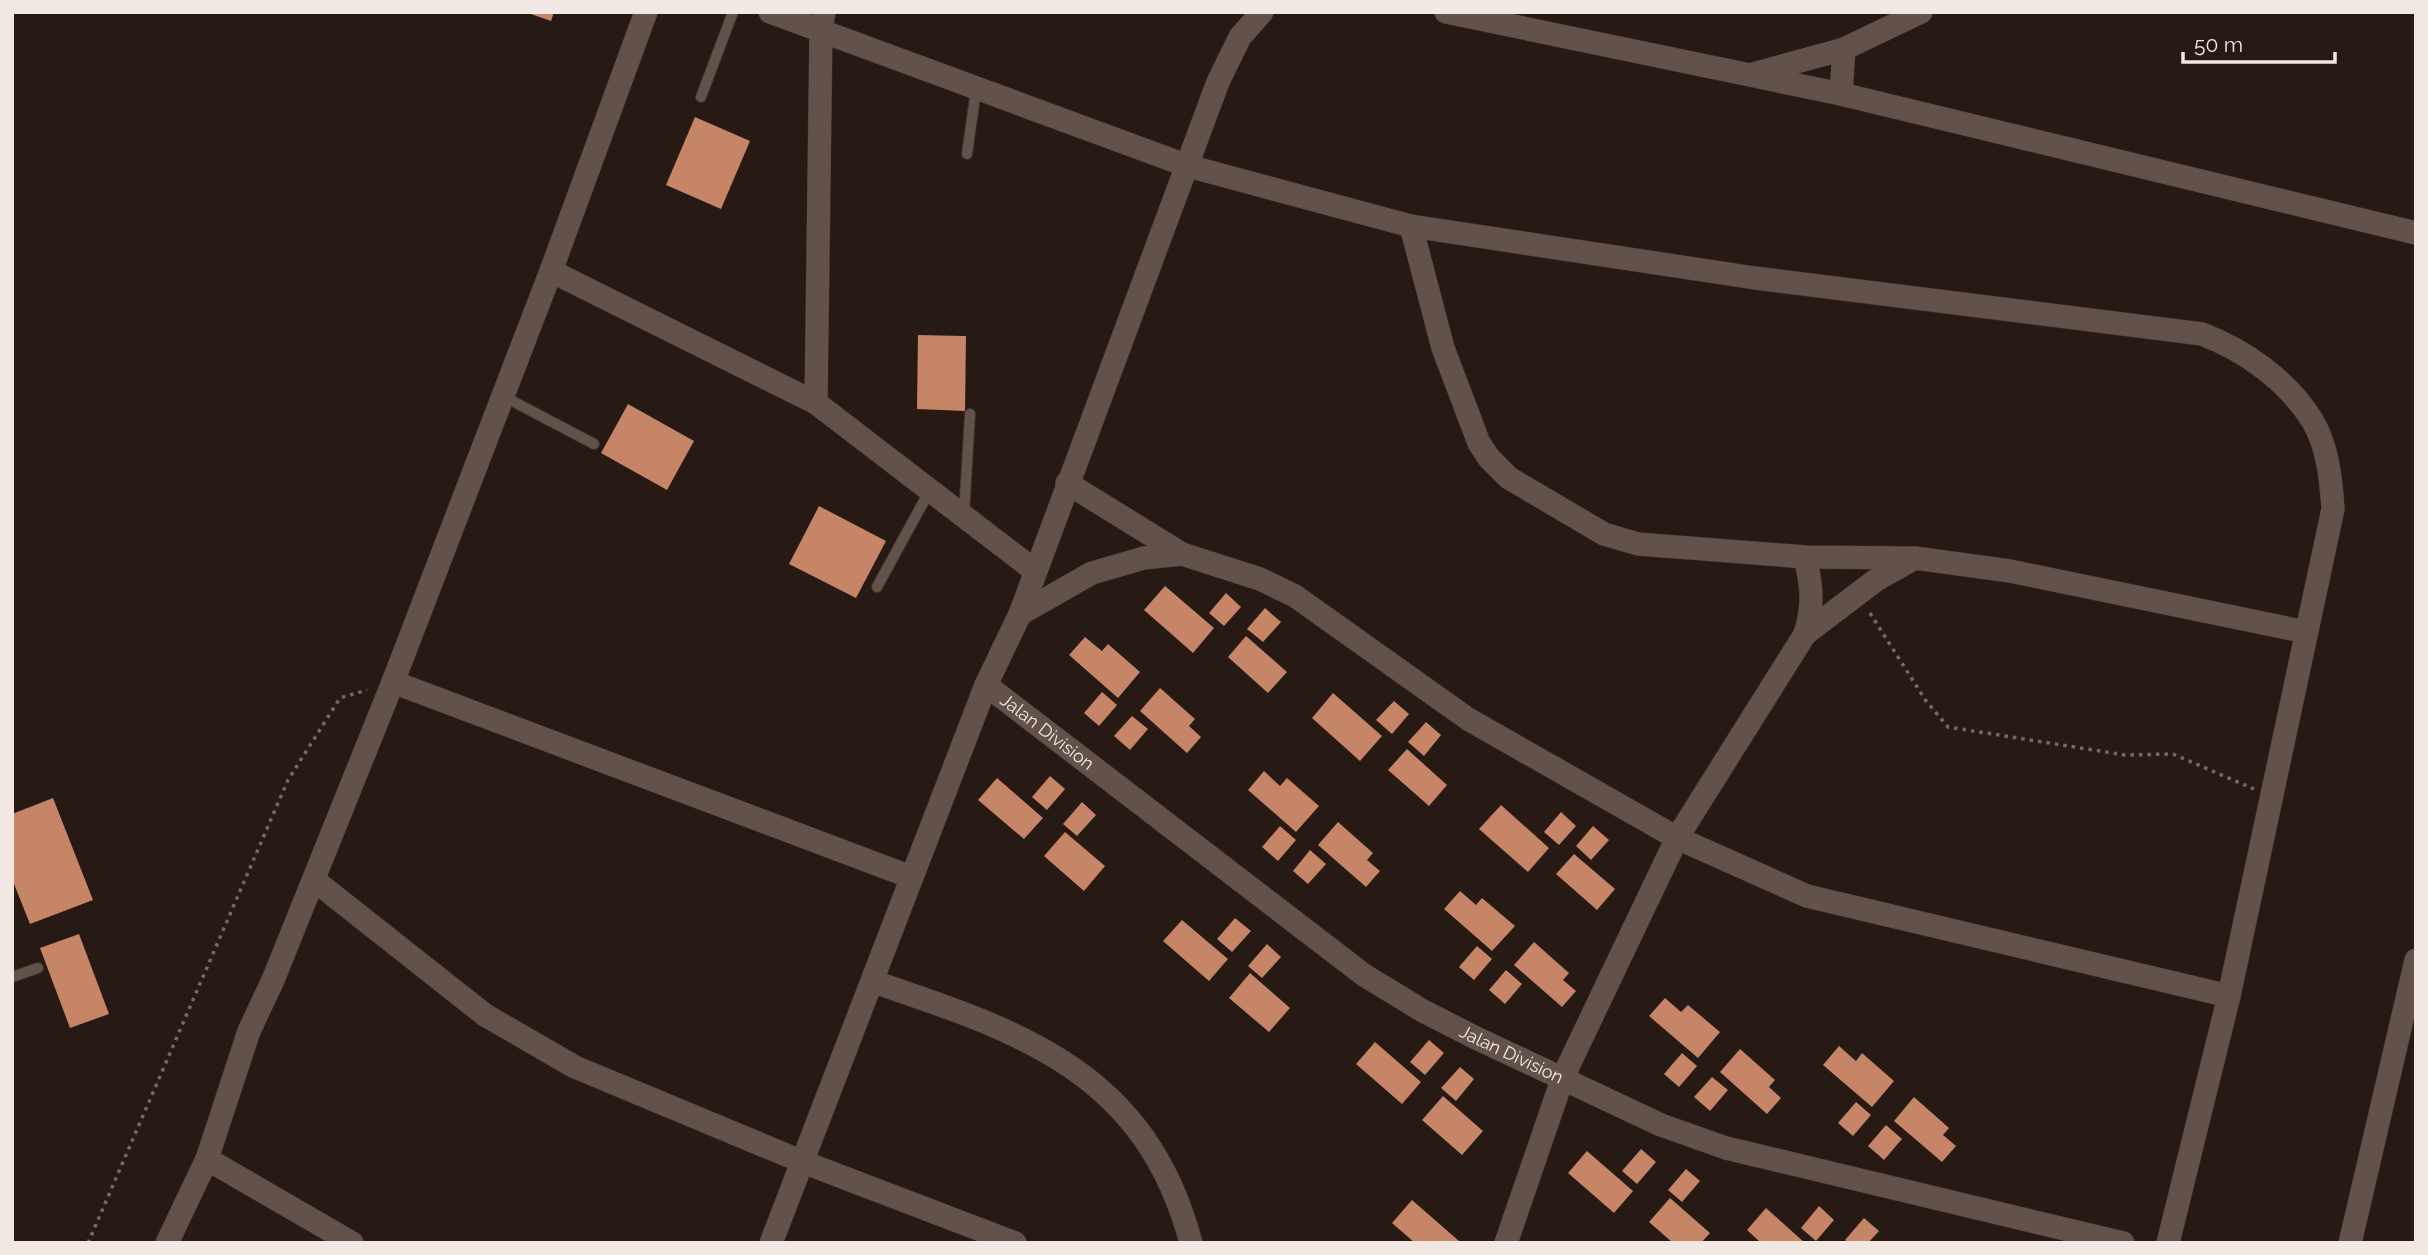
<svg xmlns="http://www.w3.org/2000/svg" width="2428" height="1255" viewBox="0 0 2428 1255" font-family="Raleway,sans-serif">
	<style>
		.building { fill: #c58566 }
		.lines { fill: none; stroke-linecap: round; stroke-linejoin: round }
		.lane-casing { stroke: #3c322f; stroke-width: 12 }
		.street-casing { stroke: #3c322f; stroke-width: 24 }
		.path { stroke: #756964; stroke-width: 3.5; stroke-dasharray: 3.5 5; stroke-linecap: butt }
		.lane { stroke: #62524a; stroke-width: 10 }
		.street { stroke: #62524a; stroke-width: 23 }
		.labels { text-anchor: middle; stroke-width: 7; stroke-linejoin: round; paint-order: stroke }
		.street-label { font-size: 18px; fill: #f1e7e3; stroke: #271913 }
	</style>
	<rect width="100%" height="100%" fill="#271913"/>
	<path class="building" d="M525 12H554L551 21Z
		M695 117 750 141 721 209 666 185Z
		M918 335 966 336 965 411 917 409Z
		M628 404 694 441 667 490 601 453Z
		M819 506 886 541 856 598 789 564Z
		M1165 586 1214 628 1193 653 1144 610Z
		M1226 593 1241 607 1224 626 1209 613Z
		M1265 608 1281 622 1263 642 1247 629Z
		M1246 636 1287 672 1268 693 1228 657Z
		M1085 637 1102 651 1108 644 1140 672 1118 698 1069 655Z
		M1160 688 1195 719 1189 726 1201 737 1187 753 1140 711Z
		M1102 692 1117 705 1099 726 1084 713Z
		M1333 693 1382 736 1360 761 1312 718Z
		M1394 701 1409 714 1392 734 1376 720Z
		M1132 716 1148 729 1130 750 1114 736Z
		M1426 722 1441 735 1424 756 1408 742Z
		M1407 749 1447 785 1429 806 1388 770Z
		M1264 771 1280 786 1287 778 1319 806 1296 832 1248 790Z
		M1050 776 1065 789 1047 810 1032 797Z
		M997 778 1043 818 1024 839 978 800Z
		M53 798 93 900 30 924 12 879V814Z
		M1082 802 1096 815 1077 836 1063 824Z
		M1501 805 1549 848 1528 872 1479 829Z
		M1561 812 1576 826 1559 845 1544 832Z
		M1338 822 1373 853 1367 860 1380 871 1366 887 1318 845Z
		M1280 826 1296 840 1278 861 1262 847Z
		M1593 826 1609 840 1591 860 1576 846Z
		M1065 832 1105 866 1084 891 1044 856Z
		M1310 850 1326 864 1308 884 1293 871Z
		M1574 854 1615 889 1597 910 1556 874Z
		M1460 891 1476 905 1482 898 1515 926 1492 951 1444 909Z
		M1235 918 1251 931 1232 952 1217 939Z
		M1182 920 1228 959 1209 981 1163 941Z
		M79 934 109 1014 70 1028 40 948Z
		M1534 942 1569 973 1563 980 1576 991 1562 1007 1514 965Z
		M1267 944 1281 957 1262 978 1248 966Z
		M1477 946 1492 959 1474 980 1459 967Z
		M1506 970 1522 984 1505 1004 1489 990Z
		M1250 973 1290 1008 1269 1032 1229 998Z
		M1665 998 1681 1012 1688 1005 1720 1032 1698 1058 1649 1016Z
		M1429 1040 1444 1053 1425 1075 1410 1062Z
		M1375 1042 1421 1082 1402 1104 1356 1064Z
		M1839 1046 1856 1061 1862 1053 1894 1081 1872 1107 1823 1065Z
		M1740 1049 1775 1080 1769 1087 1781 1098 1767 1114 1720 1072Z
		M1682 1053 1697 1066 1679 1087 1664 1074Z
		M1460 1067 1474 1079 1456 1101 1441 1088Z
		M1712 1077 1728 1090 1710 1111 1694 1097Z
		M1443 1096 1483 1131 1462 1155 1422 1120Z
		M1914 1097 1949 1128 1943 1135 1956 1146 1942 1162 1894 1121Z
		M1856 1102 1871 1115 1853 1136 1838 1123Z
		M1886 1125 1902 1139 1884 1160 1868 1146Z
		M1641 1149 1656 1162 1637 1184 1622 1171Z
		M1587 1151 1633 1191 1614 1213 1568 1173Z
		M1686 1169 1700 1181 1682 1202 1668 1190Z
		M1670 1198 1710 1233 1701 1243H1673L1649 1222Z
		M1412 1200 1459 1241 1457 1243H1415L1392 1223Z
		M1819 1206 1834 1220 1816 1241 1801 1228Z
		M1766 1208 1805 1243H1761L1747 1230Z
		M1864 1218 1879 1231 1868 1243H1849L1845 1240Z"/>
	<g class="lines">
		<g class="lane-casing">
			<path id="lane" d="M701 97 733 12
				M967 154 976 90
				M503 396 594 444
				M964 515 970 414
				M877 587 930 490
				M12 977 38 968"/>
		</g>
		<g class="street-casing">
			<g id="street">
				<path d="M770 12 1188 166 1411 226 1755 278 2202 334C2244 350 2287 380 2312 420 2328 446 2331 480 2333 509L2229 996 2168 1243"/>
				<path d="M1446 12 1841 94 2416 233"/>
				<path d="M1753 74 1844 49 1921 12"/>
				<path d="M1841 94 1844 49"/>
				<path d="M1411 226 1443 348 1479 443 1489 458 1509 478 1604 534 1638 544 1805 557 1915 558 2010 571 2306 632"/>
				<path d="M551 271 816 403 1034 570"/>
				<path d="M816 403 821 30 824 12"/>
				<path d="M1067 483 1182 554"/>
				<path d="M1020 614 1092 573 1144 558 1182 554 1260 579 1295 596 1468 719 1677 838 1807 896 2229 996"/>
				<path d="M1805 634 1876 580 1915 558"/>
				<path d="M393 682 911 877"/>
				<path id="s1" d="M986 685 1364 975 1423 1011 1476 1038 1661 1125 1726 1148 2123 1243"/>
				<path d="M314 880 485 1015 575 1067 803 1162 1015 1243"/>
				<path d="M874 982C1023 1032 1146 1073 1191 1243"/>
				<path d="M207 1159 352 1243"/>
				<path d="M167 1243 207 1159 249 1031 273 980 393 682 551 271 646 12"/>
				<path d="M771 1243 986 685 1020 614 1218 82 1240 37 1262 12"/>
				<path d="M1506 1243 1563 1077 1677 838 1805 634C1814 605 1812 586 1805 557"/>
				<path d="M2350 1243 2416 960"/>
			</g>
		</g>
		<path class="path" d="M1870 613 1926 701 1948 727 2125 755 2173 754 2254 789
			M88 1243 288 780 340 698 367 690"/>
		<use href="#lane" class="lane"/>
		<use href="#street" class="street"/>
	</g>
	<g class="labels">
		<g class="street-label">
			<text dy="6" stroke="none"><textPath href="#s1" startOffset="77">Jalan Division</textPath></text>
			<text dy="6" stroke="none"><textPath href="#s1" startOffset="644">Jalan Division</textPath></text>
		</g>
	</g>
	<rect width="2428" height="1255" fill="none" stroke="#f1e7e3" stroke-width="28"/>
	<path d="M2183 52v10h152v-10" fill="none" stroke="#f1e7e3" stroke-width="3.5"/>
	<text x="2194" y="52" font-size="21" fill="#f1e7e3" stroke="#271913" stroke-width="5" paint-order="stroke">50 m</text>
</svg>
